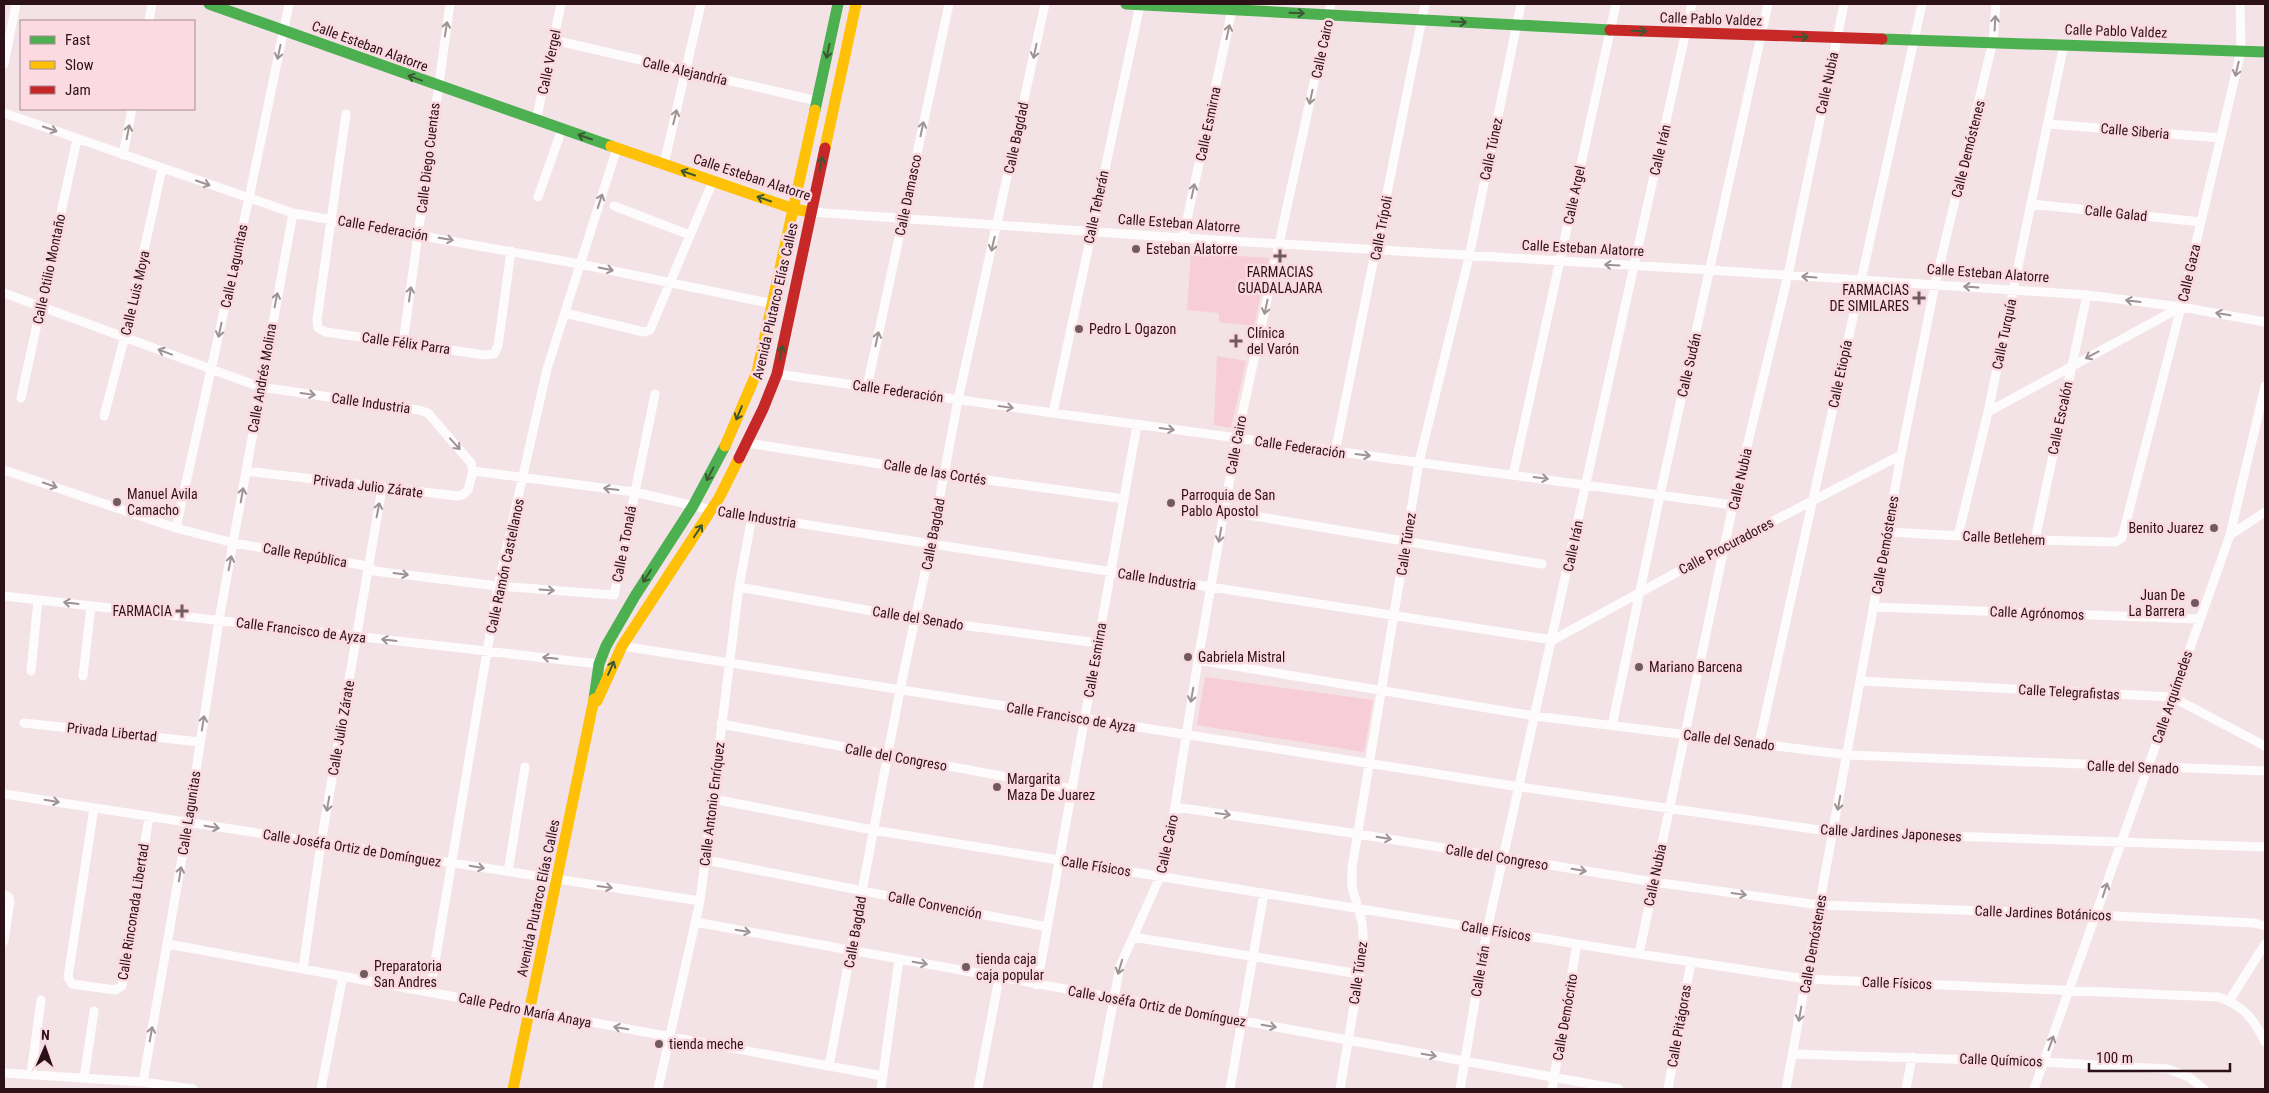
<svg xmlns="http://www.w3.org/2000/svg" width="2269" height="1093" viewBox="0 0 2269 1093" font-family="'Roboto Condensed',sans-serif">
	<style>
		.green { fill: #f7cdd7 }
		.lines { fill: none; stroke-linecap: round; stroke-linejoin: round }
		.street { stroke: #fdfbfb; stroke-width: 9 }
		.fast { stroke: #4caf50; stroke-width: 11 }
		.slow { stroke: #ffc107; stroke-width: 11 }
		.jam { stroke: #c62828; stroke-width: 11 }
		.oneway { stroke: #3b5832 }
		.oneway2 { stroke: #9f9295 }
		.poi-dot { fill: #725a61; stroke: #fbdae2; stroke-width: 2 }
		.labels { text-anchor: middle; stroke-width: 5; stroke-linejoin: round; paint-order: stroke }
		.street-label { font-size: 14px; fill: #2d1119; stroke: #fbdae2 }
		.poi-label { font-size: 14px; fill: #2d1119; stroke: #fbdae2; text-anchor: start }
	</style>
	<rect width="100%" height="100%" fill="#f3e2e6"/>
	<path class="green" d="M1191 253 1269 258 1254 326 1219 322V313L1187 310Z
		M1217 356 1246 361 1231 428 1214 425Z
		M1205 677 1373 700 1364 752 1197 725Z"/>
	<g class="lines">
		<path class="street" d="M149 21 152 4
			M554 40 817 101
			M4 64 16 4
			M4 113 293 213 580 264 773 304
			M346 114 317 320 318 328 326 332 485 355 494 354 498 346 511 251
			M536 121 561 4
			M2048 124 2221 138
			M123 155 132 109
			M664 164 701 4
			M538 197 562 129
			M2031 204 2201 222
			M614 206 690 235
			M811 212 1183 238 1710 270 2087 295 2181 307 2265 322
			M1183 238 1232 10
			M4 293 260 387 419 410 428 413 471 463 473 471 468 490 464 494 458 496 246 471
			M565 313 644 332 650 330 713 181
			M403 343 450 4
			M777 374 1053 413 1733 505
			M867 387 949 4
			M21 398 77 139
			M1988 412 2181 307
			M1053 413 1140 5 1143 4
			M104 416 125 336 162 169
			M747 443 945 474 1124 499
			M1335 452 1425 4
			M4 470 176 528 234 543 367 566 374 571 498 586 614 595 655 394
			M473 471 634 492 712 510 1553 640 1725 546 1901 455
			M1513 475 1616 4
			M1224 511 1542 564
			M176 528 249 198 289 4
			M1888 532 2035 540 2115 542 2122 538 2181 307 2241 51 2240 4
			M2230 535 2265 512
			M1958 536 1988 412 2064 44
			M2035 540 2087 295
			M739 587 916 619 1098 643
			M4 596 599 664
			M1875 607 2199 619
			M622 646 1520 787 1834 832 2265 847
			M1198 660 1535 716 1848 755 2265 771
			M31 671 38 600
			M83 676 91 606
			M1860 681 2172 697 2265 746
			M24 723 200 742
			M721 724 1072 789
			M1612 726 1660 495 1768 4
			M1759 744 1922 4
			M4 794 700 901
			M713 799 873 830 1639 954 1806 979 2218 997C2243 1005 2254 1019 2265 1042
			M1175 807 1358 834 1654 882 1819 905 2097 915 2254 923 2265 926
			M94 808 68 977 72 984 115 990 122 986 149 817
			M706 860 1047 927
			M508 872 525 767
			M4 895 9 897 10 901 4 941
			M695 922 1619 1089
			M1133 937 1360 974
			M168 944 883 1076
			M1639 954 1733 505 1788 275 1844 4
			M303 969 321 843 382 488
			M1037 985 1137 425
			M430 992 498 586 547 369 617 148
			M2229 1001 2265 944
			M1793 1054 2044 1062 2168 1069 2189 1077 2204 1089
			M829 1066 900 690 931 544 958 400 1045 4
			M4 1073 143 1082 193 1089
			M31 1074 41 1000
			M84 1078 94 1011
			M143 1082 188 823 219 620 293 213
			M321 1089 343 976
			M658 1089 700 901 739 587 752 516
			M881 1089 899 959
			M978 1089 999 978
			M1097 1089 1120 966 1160 877 1175 807 1198 660 1237 438 1331 4
			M1230 1089 1264 893
			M1340 1089 1364 947 1362 922 1352 887V868L1419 462 1469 257 1521 4
			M1460 1089 1487 930 1692 4
			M1552 1089 1577 944
			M1668 1089 1691 962
			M1786 1089 1901 455 1935 284 1993 41 1996 4
			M1906 1089 1912 1057
			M2034 1089 2230 535 2265 386"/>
		<path class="fast" d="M209 4 611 146
			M1126 4 1610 30
			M1882 39 2265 52
			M815 110 838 4
			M594 699 599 664 606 646 635 596 693 506 725 446"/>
		<path class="slow" d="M611 146 794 209 811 212
			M825 148 856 4
			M725 446 757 372 815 110
			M597 701 622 646 719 498 739 458
			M513 1089 594 699"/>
		<path class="jam" d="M1610 30 1882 39
			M739 458 763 409 777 374 825 148"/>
	</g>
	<defs><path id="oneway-shaft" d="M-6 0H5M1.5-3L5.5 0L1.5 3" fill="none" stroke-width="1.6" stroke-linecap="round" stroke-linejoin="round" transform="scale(1.25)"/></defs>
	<g class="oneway">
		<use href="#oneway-shaft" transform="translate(1297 13) rotate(2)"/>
		<use href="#oneway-shaft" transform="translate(1459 22) rotate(3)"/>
		<use href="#oneway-shaft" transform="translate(1639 31) rotate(2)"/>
		<use href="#oneway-shaft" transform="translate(1801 37) rotate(2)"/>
		<use href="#oneway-shaft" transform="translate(828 51) rotate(102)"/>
		<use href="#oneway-shaft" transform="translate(415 78) rotate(-160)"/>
		<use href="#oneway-shaft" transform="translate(585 137) rotate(-161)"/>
		<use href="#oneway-shaft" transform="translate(821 164) rotate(-78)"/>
		<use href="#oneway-shaft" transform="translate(688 173) rotate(-161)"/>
		<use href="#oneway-shaft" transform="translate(764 199) rotate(-161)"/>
		<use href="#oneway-shaft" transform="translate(781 353) rotate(-78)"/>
		<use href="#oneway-shaft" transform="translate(739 413) rotate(113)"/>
		<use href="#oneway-shaft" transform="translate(710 474) rotate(118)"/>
		<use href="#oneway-shaft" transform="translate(698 531) rotate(-56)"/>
		<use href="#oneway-shaft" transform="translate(647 576) rotate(123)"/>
		<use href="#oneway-shaft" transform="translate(611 668) rotate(-66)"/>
	</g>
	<g class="oneway2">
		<use href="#oneway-shaft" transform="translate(1995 23) rotate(-87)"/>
		<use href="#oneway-shaft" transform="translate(446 29) rotate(-81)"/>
		<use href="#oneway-shaft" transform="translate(1228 32) rotate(-78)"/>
		<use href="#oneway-shaft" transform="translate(1035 51) rotate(102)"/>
		<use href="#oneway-shaft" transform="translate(279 52) rotate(102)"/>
		<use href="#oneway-shaft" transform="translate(2237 69) rotate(103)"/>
		<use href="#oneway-shaft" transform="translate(1311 97) rotate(102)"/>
		<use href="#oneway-shaft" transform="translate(675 117) rotate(-76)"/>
		<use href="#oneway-shaft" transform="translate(50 129) rotate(19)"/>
		<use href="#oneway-shaft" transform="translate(922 129) rotate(-78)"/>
		<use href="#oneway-shaft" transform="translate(128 132) rotate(-79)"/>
		<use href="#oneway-shaft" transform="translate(203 183) rotate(19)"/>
		<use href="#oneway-shaft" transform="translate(1193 191) rotate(-78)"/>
		<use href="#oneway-shaft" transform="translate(600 201) rotate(-72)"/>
		<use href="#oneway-shaft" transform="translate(446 239) rotate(10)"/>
		<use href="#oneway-shaft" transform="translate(993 244) rotate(103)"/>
		<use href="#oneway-shaft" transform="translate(1612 265) rotate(-177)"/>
		<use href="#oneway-shaft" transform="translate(606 269) rotate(12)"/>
		<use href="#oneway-shaft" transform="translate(1809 277) rotate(-176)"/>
		<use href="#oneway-shaft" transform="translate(1971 287) rotate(-176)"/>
		<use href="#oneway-shaft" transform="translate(410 294) rotate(-82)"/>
		<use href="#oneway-shaft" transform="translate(276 300) rotate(-79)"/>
		<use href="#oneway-shaft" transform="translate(2133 301) rotate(-173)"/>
		<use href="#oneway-shaft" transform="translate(1266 307) rotate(102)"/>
		<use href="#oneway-shaft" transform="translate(2223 314) rotate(-170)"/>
		<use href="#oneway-shaft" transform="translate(220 330) rotate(102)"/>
		<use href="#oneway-shaft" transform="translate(877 339) rotate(-78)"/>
		<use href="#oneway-shaft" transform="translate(165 352) rotate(-159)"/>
		<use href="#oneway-shaft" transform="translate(2092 355) rotate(152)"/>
		<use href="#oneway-shaft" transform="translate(308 394) rotate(8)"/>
		<use href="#oneway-shaft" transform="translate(1006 407) rotate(8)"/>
		<use href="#oneway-shaft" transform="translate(1167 429) rotate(8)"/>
		<use href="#oneway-shaft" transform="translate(455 444) rotate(48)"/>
		<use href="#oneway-shaft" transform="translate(1363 455) rotate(7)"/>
		<use href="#oneway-shaft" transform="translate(1541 478) rotate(8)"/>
		<use href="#oneway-shaft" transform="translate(50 485) rotate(19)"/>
		<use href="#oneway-shaft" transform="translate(611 489) rotate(-173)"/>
		<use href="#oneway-shaft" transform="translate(242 495) rotate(-80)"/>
		<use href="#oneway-shaft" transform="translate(378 510) rotate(-79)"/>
		<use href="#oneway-shaft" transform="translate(1220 535) rotate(100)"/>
		<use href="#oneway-shaft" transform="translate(230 563) rotate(-79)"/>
		<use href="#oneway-shaft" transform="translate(401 574) rotate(7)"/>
		<use href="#oneway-shaft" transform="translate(547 590) rotate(4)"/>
		<use href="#oneway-shaft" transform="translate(71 603) rotate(-173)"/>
		<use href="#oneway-shaft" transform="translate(389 640) rotate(-173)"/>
		<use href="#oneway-shaft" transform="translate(550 658) rotate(-174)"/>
		<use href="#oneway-shaft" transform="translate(1192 695) rotate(100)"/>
		<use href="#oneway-shaft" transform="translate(203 723) rotate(-81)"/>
		<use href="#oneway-shaft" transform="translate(52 801) rotate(9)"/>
		<use href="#oneway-shaft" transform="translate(1839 803) rotate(100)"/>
		<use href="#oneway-shaft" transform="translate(328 804) rotate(100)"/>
		<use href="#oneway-shaft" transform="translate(1223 814) rotate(8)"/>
		<use href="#oneway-shaft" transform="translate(212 827) rotate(9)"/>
		<use href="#oneway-shaft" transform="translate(1384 838) rotate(10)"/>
		<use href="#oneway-shaft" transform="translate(477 867) rotate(10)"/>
		<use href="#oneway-shaft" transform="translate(1579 870) rotate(9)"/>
		<use href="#oneway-shaft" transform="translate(180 874) rotate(-81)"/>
		<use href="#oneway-shaft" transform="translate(605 887) rotate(8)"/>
		<use href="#oneway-shaft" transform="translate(2105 890) rotate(-72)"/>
		<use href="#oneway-shaft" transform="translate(1739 894) rotate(8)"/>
		<use href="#oneway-shaft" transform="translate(743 931) rotate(10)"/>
		<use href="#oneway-shaft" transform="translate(920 963) rotate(10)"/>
		<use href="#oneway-shaft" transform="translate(1120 967) rotate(107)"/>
		<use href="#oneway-shaft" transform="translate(1800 1014) rotate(100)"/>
		<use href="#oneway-shaft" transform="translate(1269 1026) rotate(10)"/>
		<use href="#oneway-shaft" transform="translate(621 1028) rotate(-170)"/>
		<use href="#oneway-shaft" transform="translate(151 1034) rotate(-80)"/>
		<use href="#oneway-shaft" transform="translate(2051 1043) rotate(-70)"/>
		<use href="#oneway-shaft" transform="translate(1429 1055) rotate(10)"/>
	</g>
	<g class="poi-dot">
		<circle cx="1136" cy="249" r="5"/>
		<path d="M1277.5 248.5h5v5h5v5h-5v5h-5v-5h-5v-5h5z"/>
		<path d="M1916.5 290.5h5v5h5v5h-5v5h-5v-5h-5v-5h5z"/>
		<circle cx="1079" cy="329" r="5"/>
		<path d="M1233.5 333.5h5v5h5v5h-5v5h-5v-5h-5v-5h5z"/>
		<circle cx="117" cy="502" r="5"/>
		<circle cx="1171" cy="503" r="5"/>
		<circle cx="2214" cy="528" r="5"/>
		<circle cx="2195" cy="603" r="5"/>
		<path d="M179.5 603.5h5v5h5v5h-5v5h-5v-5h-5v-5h5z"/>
		<circle cx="1188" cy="657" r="5"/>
		<circle cx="1639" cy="667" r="5"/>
		<circle cx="997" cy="787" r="5"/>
		<circle cx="966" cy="967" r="5"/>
		<circle cx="364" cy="974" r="5"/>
		<circle cx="659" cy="1044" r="5"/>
	</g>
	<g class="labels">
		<g class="street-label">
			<text transform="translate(1711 19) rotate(2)" y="5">Calle Pablo Valdez</text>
			<text transform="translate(2116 31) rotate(2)" y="5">Calle Pablo Valdez</text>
			<text transform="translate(370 46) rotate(20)" y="5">Calle Esteban Alatorre</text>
			<text transform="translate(1322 49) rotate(-78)" y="5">Calle Cairo</text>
			<text transform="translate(549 62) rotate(-78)" y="5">Calle Vergel</text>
			<text transform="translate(685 71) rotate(13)" y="5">Calle Alejandría</text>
			<text transform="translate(1827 83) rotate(-78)" y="5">Calle Nubia</text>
			<text transform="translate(1208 124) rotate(-78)" y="5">Calle Esmirna</text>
			<text transform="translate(2135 131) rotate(5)" y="5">Calle Siberia</text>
			<text transform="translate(1016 138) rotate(-78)" y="5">Calle Bagdad</text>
			<text transform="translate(1491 149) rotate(-78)" y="5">Calle Túnez</text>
			<text transform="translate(1968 149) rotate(-76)" y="5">Calle Demóstenes</text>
			<text transform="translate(1660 150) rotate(-77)" y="5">Calle Irán</text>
			<text transform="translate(428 158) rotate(-83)" y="5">Calle Diego Cuentas</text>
			<text transform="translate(752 177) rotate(18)" y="5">Calle Esteban Alatorre</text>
			<text transform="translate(908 195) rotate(-78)" y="5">Calle Damasco</text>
			<text transform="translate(1574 195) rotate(-78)" y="5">Calle Argel</text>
			<text transform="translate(1096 207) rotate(-78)" y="5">Calle Teherán</text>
			<text transform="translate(2116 213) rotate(6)" y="5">Calle Galad</text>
			<text transform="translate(1179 223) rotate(4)" y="5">Calle Esteban Alatorre</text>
			<text transform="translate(383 228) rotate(10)" y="5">Calle Federación</text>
			<text transform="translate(1381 228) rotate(-79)" y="5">Calle Trípoli</text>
			<text transform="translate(1583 248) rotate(3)" y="5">Calle Esteban Alatorre</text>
			<text transform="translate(234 266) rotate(-78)" y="5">Calle Lagunitas</text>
			<text transform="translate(49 269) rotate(-78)" y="5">Calle Otilio Montaño</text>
			<text transform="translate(1988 273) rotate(4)" y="5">Calle Esteban Alatorre</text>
			<text transform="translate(2189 273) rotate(-77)" y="5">Calle Gaza</text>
			<text transform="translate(135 293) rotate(-77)" y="5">Calle Luis Moya</text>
			<text transform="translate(775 301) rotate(-77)" y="5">Avenida Plutarco Elías Calles</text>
			<text transform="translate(2004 334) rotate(-78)" y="5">Calle Turquía</text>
			<text transform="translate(406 343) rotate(8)" y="5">Calle Félix Parra</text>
			<text transform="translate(1689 365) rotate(-77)" y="5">Calle Sudán</text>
			<text transform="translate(1840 374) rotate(-78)" y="5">Calle Etiopía</text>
			<text transform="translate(262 378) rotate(-80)" y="5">Calle Andrés Molina</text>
			<text transform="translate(898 391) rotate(8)" y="5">Calle Federación</text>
			<text transform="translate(371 403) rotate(8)" y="5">Calle Industria</text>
			<text transform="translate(2060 418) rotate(-78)" y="5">Calle Escalón</text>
			<text transform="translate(1236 445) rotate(-79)" y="5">Calle Cairo</text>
			<text transform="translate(1300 447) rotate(8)" y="5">Calle Federación</text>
			<text transform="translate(935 472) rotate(9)" y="5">Calle de las Cortés</text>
			<text transform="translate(1740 479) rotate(-77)" y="5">Calle Nubia</text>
			<text transform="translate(368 486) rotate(7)" y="5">Privada Julio Zárate</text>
			<text transform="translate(757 517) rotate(9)" y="5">Calle Industria</text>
			<text transform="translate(933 534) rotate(-79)" y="5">Calle Bagdad</text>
			<text transform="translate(2004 538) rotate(3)" y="5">Calle Betlehem</text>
			<text transform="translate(624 544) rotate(-79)" y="5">Calle a Tonalá</text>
			<text transform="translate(1406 544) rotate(-81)" y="5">Calle Túnez</text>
			<text transform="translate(1885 545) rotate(-80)" y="5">Calle Demóstenes</text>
			<text transform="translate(1573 546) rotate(-78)" y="5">Calle Irán</text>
			<text transform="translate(1726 546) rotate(-28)" y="5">Calle Procuradores</text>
			<text transform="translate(305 555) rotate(10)" y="5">Calle República</text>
			<text transform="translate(505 566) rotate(-78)" y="5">Calle Ramón Castellanos</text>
			<text transform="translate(1157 579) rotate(9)" y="5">Calle Industria</text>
			<text transform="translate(2037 613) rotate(2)" y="5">Calle Agrónomos</text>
			<text transform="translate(918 618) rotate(9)" y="5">Calle del Senado</text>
			<text transform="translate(301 630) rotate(7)" y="5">Calle Francisco de Ayza</text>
			<text transform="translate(1095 660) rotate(-80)" y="5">Calle Esmirna</text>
			<text transform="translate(2069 692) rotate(3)" y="5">Calle Telegrafistas</text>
			<text transform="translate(2172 697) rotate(-71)" y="5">Calle Arquímedes</text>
			<text transform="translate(1071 717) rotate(9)" y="5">Calle Francisco de Ayza</text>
			<text transform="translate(341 728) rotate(-80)" y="5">Calle Julio Zárate</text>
			<text transform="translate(112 732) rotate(6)" y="5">Privada Libertad</text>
			<text transform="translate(1729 740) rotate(7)" y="5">Calle del Senado</text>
			<text transform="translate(896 757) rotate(10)" y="5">Calle del Congreso</text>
			<text transform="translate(2133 767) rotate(2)" y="5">Calle del Senado</text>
			<text transform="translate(712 804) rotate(-83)" y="5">Calle Antonio Enríquez</text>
			<text transform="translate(189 813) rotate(-81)" y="5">Calle Lagunitas</text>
			<text transform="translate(1891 833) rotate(3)" y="5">Calle Jardines Japoneses</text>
			<text transform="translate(1167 844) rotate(-78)" y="5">Calle Cairo</text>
			<text transform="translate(352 848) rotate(9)" y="5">Calle Joséfa Ortiz de Domínguez</text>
			<text transform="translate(1497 857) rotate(9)" y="5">Calle del Congreso</text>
			<text transform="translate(1096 866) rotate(9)" y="5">Calle Físicos</text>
			<text transform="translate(1655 875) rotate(-78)" y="5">Calle Nubia</text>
			<text transform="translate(538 898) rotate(-78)" y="5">Avenida Plutarco Elías Calles</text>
			<text transform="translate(935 905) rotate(11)" y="5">Calle Convención</text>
			<text transform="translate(133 912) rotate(-81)" y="5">Calle Rinconada Libertad</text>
			<text transform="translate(2043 913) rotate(2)" y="5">Calle Jardines Botánicos</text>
			<text transform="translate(1496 931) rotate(9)" y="5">Calle Físicos</text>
			<text transform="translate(855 932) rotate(-80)" y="5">Calle Bagdad</text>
			<text transform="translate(1813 944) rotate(-80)" y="5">Calle Demóstenes</text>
			<text transform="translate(1480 971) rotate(-80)" y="5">Calle Irán</text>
			<text transform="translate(1358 973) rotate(-82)" y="5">Calle Túnez</text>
			<text transform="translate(1897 983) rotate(2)" y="5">Calle Físicos</text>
			<text transform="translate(1157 1006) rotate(10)" y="5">Calle Joséfa Ortiz de Domínguez</text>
			<text transform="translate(525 1010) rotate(11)" y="5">Calle Pedro María Anaya</text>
			<text transform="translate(1565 1017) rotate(-80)" y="5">Calle Demócrito</text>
			<text transform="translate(1679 1026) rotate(-80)" y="5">Calle Pitágoras</text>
			<text transform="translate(2001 1060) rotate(2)" y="5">Calle Químicos</text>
		</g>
		<g class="poi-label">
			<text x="1146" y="254">Esteban Alatorre</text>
			<text x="1280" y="277" text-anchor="middle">FARMACIAS<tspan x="1280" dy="16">GUADALAJARA</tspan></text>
			<text x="1909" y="295" text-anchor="end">FARMACIAS<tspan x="1909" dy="16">DE SIMILARES</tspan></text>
			<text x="1089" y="334">Pedro L Ogazon</text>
			<text x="1247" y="338">Clínica<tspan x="1247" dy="16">del Varón</tspan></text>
			<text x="127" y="499">Manuel Avila<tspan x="127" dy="16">Camacho</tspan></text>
			<text x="1181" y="500">Parroquia de San<tspan x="1181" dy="16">Pablo Apostol</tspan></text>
			<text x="2204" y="533" text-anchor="end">Benito Juarez</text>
			<text x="2185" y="600" text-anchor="end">Juan De<tspan x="2185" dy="16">La Barrera</tspan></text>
			<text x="172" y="616" text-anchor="end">FARMACIA</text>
			<text x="1198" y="662">Gabriela Mistral</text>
			<text x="1649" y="672">Mariano Barcena</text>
			<text x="1007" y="784">Margarita<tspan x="1007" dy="16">Maza De Juarez</tspan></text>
			<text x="976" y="964">tienda caja<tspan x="976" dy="16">caja popular</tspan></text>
			<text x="374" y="971">Preparatoria<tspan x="374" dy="16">San Andres</tspan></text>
			<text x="669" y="1049">tienda meche</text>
		</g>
	</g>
	<rect width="2269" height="1093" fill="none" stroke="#2d1119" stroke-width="10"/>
	<rect x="20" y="20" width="175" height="90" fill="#fbdae2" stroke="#a98a92"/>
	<rect x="30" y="36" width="25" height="8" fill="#4caf50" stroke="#a98a92"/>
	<text x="65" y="45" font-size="15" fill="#2d1119">Fast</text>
	<rect x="30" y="61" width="25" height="8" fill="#ffc107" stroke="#a98a92"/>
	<text x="65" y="70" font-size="15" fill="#2d1119">Slow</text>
	<rect x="30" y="86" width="25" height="8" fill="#c62828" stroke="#a98a92"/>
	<text x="65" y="95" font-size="15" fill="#2d1119">Jam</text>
	<g transform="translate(45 1048) rotate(2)" stroke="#fbdae2" stroke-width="4" paint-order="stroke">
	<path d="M0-4L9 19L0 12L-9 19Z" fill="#2d1119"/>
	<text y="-8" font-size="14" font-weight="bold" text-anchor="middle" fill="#2d1119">N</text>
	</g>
	<path d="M2089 1063v8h141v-8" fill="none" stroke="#2d1119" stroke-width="2.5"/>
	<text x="2096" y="1063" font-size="15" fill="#2d1119" stroke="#fbdae2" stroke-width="4" paint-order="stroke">100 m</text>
</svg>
